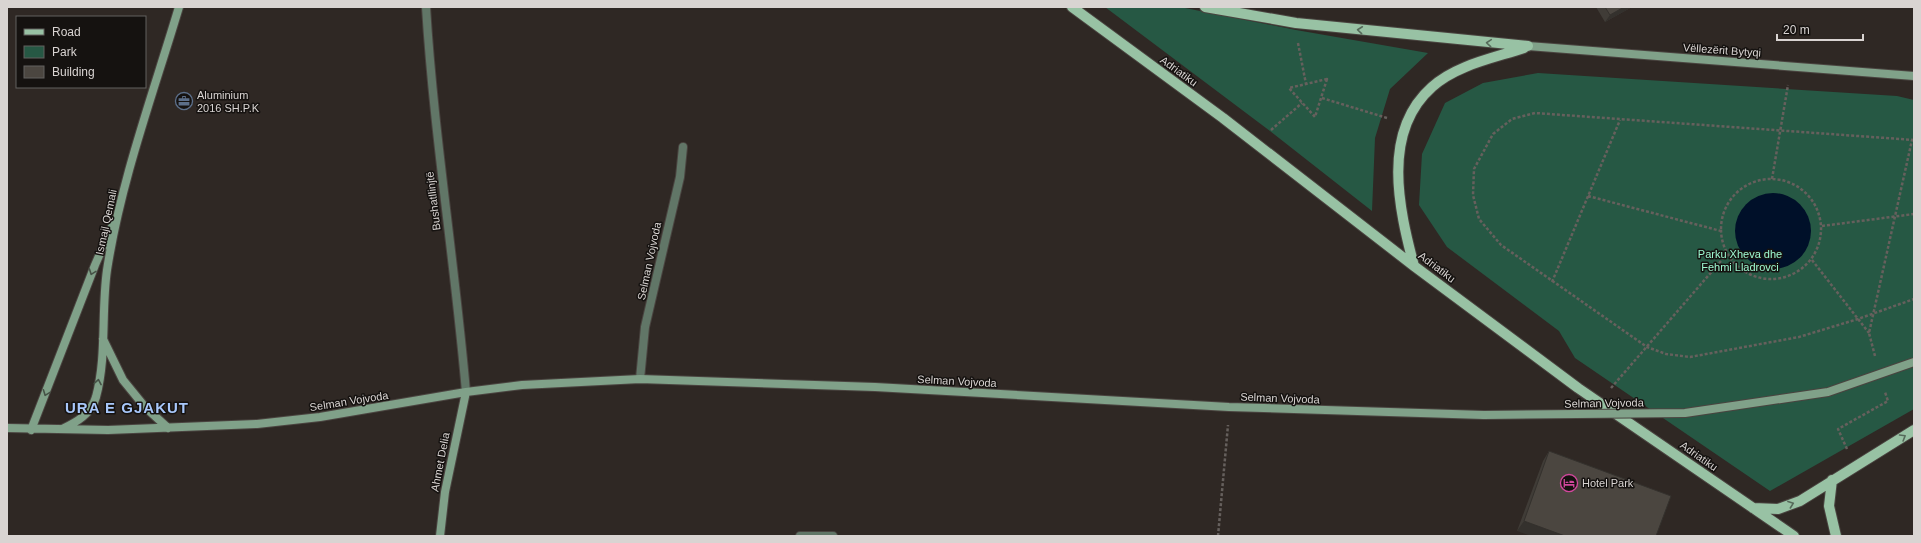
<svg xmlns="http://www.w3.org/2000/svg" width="1921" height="543" viewBox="0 0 1921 543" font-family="Arial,sans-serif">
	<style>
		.green { fill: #265844 }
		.water { fill: #001029 }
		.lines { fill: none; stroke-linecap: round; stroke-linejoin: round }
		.street-casing { stroke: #4a4440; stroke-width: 10 }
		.secondary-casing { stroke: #4a4440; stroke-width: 10 }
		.primary-casing { stroke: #4a4440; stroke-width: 12 }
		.path { stroke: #66605d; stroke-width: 2.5; stroke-dasharray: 3 2; stroke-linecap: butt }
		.street { stroke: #617667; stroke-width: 8 }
		.secondary { stroke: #80a189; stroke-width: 8 }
		.primary { stroke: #98c2a4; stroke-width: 10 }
		.secondary-bridge-casing { stroke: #4a4440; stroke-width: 10; stroke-linecap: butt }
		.secondary-bridge { stroke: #80a189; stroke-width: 8 }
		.wall { fill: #403c37 }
		.shaded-wall { fill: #34312d }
		.building { fill: #4b4640; stroke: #34312d }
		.oneway { stroke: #566a5a }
		.oneway2 { stroke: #455246 }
		.labels { text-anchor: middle; stroke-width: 3; stroke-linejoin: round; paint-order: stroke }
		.street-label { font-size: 11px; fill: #d9d4d2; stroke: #151210 }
		.poi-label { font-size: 11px; fill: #d9d4d2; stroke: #151210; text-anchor: start }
		.park-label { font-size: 11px; fill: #9ef9d1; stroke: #151210 }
		.district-label { font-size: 15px; font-weight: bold; letter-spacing: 1px; fill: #a8c7fa; stroke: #151210 }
	</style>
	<rect width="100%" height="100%" fill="#2f2824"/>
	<path class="green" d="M1105 7H1180L1296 30 1428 53 1390 89 1375 138 1372 211 1270 131Z
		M1538 73 1897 96 1914 100V409L1770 491 1575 358 1559 331 1447 247 1419 205 1422 154 1445 103 1483 83Z"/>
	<path class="water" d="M1735 231a38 38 0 1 1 76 0a38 38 0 1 1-76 0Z"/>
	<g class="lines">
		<g class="street-casing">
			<path id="street" d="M426 7C434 136 455 263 466 392
				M640 379 645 327 680 177 683 147
				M800 536H833"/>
		</g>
		<g class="secondary-casing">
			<path id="secondary" d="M1528 46 1914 76
				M103 339 123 380 145 407 168 428
				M7 428 108 430 257 424 320 417 466 392 522 385 640 379 875 387 1229 407 1484 415
				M62 429C77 422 91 414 96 397 107 356 101 312 107 270 121 180 153 94 179 7
				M31 430 95 265 113 224
				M440 536 445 492 466 392"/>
		</g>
		<g class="primary-casing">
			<path id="primary" d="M1072 7 1223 118 1414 266 1578 388 1794 536
				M1205 7 1296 23 1528 46
				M1414 266C1399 209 1381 132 1432 87 1456 65 1494 58 1524 48
				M1832 480 1829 506 1836 536
				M1753 508 1778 509 1800 501 1914 430"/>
		</g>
		<path class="path" d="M1298 43 1306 84
			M1327 79 1315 117 1289 88Z
			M1322 98 1387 118
			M1271 130 1302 103
			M1914 140 1535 113 1512 119 1493 134 1474 169 1473 195 1479 219 1501 245 1647 347 1666 354 1690 357 1799 337 1858 319 1914 299
			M1721 229a50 50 0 1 1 100 0a50 50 0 1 1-100 0Z
			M1772 179 1788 85
			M1588 196 1721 231
			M1822 226 1914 214
			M1812 260 1869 333
			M1552 282 1620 120
			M1875 356 1869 333 1912 140
			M1611 388 1727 254
			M1847 449 1838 429 1888 401 1885 392
			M1218 536 1228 425"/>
		<use href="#street" class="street"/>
		<use href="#secondary" class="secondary"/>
		<use href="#primary" class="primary"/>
		<g class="secondary-bridge-casing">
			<path id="secondary-bridge" d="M1484 415 1685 413 1828 392 1914 362"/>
		</g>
		<use href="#secondary-bridge" class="secondary-bridge"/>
	</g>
	<path class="wall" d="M1596 7H1632L1605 22Z
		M1549 451 1656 536 1517 531 1543 461Z"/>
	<path class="shaded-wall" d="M1624 7H1632L1605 22 1610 15Z
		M1524 521 1565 536H1531L1517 531Z"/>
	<path class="building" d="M1605 7H1624L1610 15Z
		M1549 451 1671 496 1656 536H1565L1524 521Z"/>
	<defs><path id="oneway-chevron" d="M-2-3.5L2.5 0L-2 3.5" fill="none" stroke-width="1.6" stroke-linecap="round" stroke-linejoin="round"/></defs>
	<g class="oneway">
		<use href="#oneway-chevron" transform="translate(1360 30) rotate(-174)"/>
		<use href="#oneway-chevron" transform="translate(1489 43) rotate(-175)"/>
		<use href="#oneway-chevron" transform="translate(1903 437) rotate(-31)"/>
		<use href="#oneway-chevron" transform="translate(1791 504) rotate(-20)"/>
	</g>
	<g class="oneway2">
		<use href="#oneway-chevron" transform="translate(92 272) rotate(110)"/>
		<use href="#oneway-chevron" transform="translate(98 382) rotate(-80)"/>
		<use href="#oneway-chevron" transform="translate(46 393) rotate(111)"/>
	</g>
	<defs>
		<g id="office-ring" transform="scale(0.9)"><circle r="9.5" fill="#151210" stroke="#5c6f8a" stroke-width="1.5"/><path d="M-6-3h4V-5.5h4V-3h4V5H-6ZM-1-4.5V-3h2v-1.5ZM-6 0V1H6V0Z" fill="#5c6f8a"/></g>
		<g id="hotel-ring" transform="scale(0.9)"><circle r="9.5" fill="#151210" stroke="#d1479c" stroke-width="1.5"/><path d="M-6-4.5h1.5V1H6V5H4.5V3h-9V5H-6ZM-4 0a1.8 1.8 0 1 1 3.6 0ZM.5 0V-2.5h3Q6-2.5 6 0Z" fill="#d1479c"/></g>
	</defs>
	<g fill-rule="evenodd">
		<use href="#office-ring" x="184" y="101"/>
		<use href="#hotel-ring" x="1569" y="483"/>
	</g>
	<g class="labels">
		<g class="street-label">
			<text transform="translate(1722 50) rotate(4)" y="4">Vëllezërit Bytyqi</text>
			<text transform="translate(1179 71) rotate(36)" y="4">Adriatiku</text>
			<text transform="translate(433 201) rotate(-97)" y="4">Bushatllinjtë</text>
			<text transform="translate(106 222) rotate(-78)" y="4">Ismajl Qemali</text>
			<text transform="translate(649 261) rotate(-78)" y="4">Selman Vojvoda</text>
			<text transform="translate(1437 267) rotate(37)" y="4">Adriatiku</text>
			<text transform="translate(957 381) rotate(3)" y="4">Selman Vojvoda</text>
			<text transform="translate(1280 398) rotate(2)" y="4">Selman Vojvoda</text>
			<text transform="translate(349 401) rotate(-9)" y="4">Selman Vojvoda</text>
			<text transform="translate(1604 403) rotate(-1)" y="4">Selman Vojvoda</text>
			<text transform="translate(1699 456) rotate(35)" y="4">Adriatiku</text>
			<text transform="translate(440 462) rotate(-79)" y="4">Ahmet Delia</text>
		</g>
		<g class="poi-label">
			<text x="197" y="99">Aluminium<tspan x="197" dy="13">2016 SH.P.K</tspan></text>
			<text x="1582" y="487">Hotel Park</text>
		</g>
		<g class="park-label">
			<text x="1740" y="258">Parku Xheva dhe<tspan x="1740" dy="13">Fehmi Lladrovci</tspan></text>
		</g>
		<g class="district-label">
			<text x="127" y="413">URA E GJAKUT</text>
		</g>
	</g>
	<rect width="1921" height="543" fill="none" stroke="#d9d4d2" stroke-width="16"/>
	<rect x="16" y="16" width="130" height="72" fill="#151210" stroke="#63605e"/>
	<rect x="24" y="29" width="20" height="6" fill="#98c2a4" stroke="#63605e"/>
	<text x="52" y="36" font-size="12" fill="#d9d4d2">Road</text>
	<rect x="24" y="46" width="20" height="12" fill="#265844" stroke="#63605e"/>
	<text x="52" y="56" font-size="12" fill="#d9d4d2">Park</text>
	<rect x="24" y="66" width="20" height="12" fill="#4b4640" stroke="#63605e"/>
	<text x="52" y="76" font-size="12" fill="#d9d4d2">Building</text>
	<path d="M1777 34v6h86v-6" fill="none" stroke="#d9d4d2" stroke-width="2"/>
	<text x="1783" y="34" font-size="12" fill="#d9d4d2" stroke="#151210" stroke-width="3" paint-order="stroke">20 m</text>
</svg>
